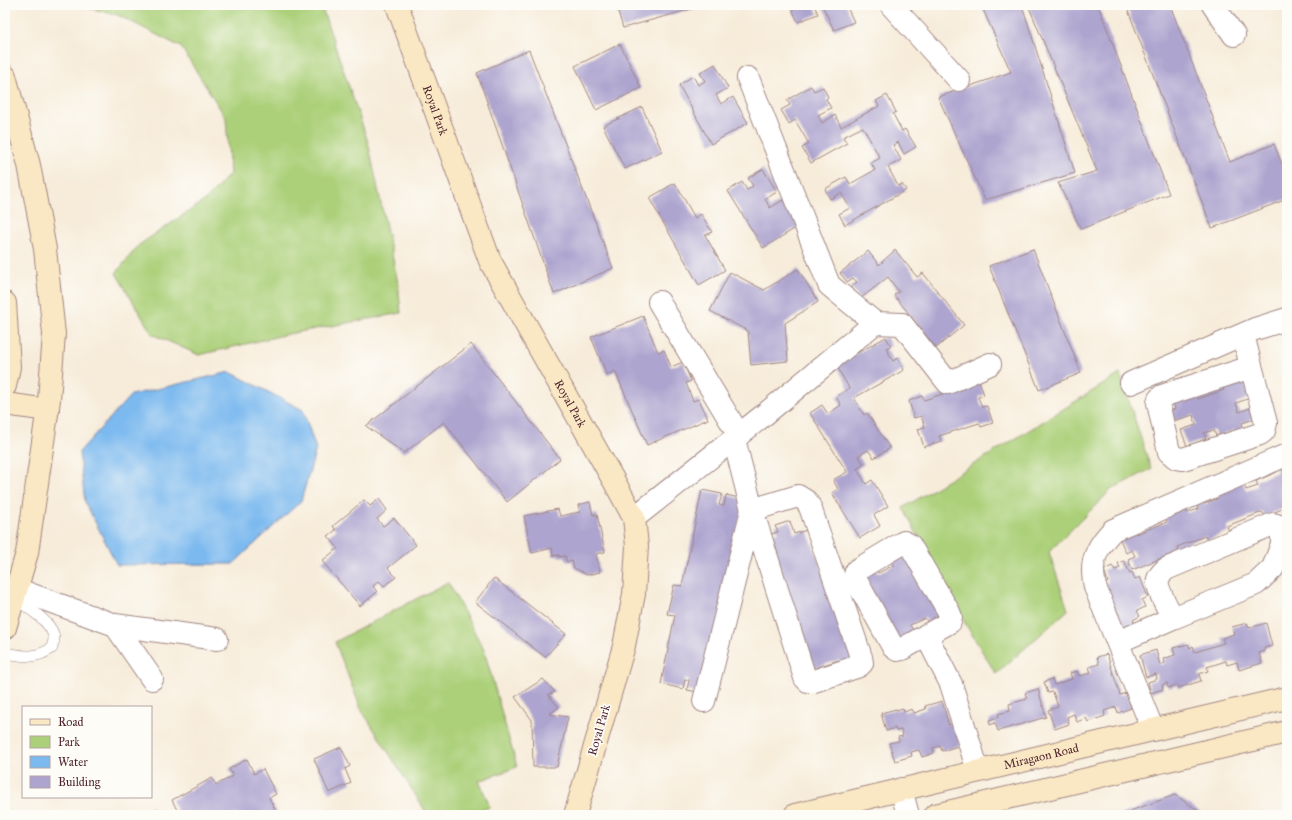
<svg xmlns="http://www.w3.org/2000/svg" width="1292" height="820" viewBox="0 0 1292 820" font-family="'IM FELL Great Primer',serif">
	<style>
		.green { fill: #acd079; stroke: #7b7852 }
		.water { fill: #7cb9ef; stroke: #636c8d }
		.building { fill: #ada4cf }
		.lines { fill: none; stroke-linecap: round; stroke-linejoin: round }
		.lane-casing { stroke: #a08682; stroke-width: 12 }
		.street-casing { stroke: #a08682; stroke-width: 24 }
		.secondary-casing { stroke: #a08682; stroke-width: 24 }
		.lane { stroke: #fff; stroke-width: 11 }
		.street { stroke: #fff; stroke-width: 22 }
		.secondary { stroke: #fae7c3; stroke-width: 22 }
		.labels { text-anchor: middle; stroke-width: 3.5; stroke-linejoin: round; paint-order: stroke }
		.street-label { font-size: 12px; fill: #4a1f2b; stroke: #fdfcf7 }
	</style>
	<rect width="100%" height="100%" fill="#fdfcf7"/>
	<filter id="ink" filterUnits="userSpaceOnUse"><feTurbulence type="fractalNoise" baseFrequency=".025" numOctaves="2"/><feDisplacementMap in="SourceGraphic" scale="8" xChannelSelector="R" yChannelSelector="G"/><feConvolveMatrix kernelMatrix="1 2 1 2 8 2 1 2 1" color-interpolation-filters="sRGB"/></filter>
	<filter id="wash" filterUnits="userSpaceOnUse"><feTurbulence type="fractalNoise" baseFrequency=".012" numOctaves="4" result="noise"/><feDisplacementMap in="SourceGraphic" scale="16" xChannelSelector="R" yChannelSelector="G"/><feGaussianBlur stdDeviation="0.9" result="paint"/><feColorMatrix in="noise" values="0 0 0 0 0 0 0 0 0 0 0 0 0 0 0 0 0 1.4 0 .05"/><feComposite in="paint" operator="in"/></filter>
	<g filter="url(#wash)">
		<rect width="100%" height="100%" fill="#f7ecda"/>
		<path class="green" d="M76 5H321L368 142 398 283 401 313 288 334 199 355 152 334 116 273 139 245 207 199 230 174 226 118 181 47 118 15Z
			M1120 374 1151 469 1112 489 1049 552 1068 610 996 674 965 623 903 508Z
			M448 582 484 650 517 767 479 781 490 807 466 815H428L361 709 335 642Z"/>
		<path class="water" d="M230 372 303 410 316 449 301 501 233 564 117 565 85 502 79 452 131 395Z"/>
		<g id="blocks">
			<path class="building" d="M616 5H706L623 28Z
				M790 5H814L818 14 798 22Z
				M822 5H846L854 22 834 30Z
				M981 5H1022L1075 173 985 200 938 97 1011 72Z
				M1035 5H1098L1169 194 1081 229 1058 183 1097 171 1029 7Z
				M1126 5H1170L1230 162 1274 144 1287 177V199L1212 228Z
				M620 44 641 88 596 110 575 66Z
				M529 50 613 268 554 294 477 73Z
				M715 64 728 88 716 95 721 104 733 97 748 123 711 144 679 85 693 76 698 85 705 81 700 73Z
				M811 86 814 91 823 87 828 97 826 99 831 108 818 115 822 123 835 115 841 127 879 106 876 101 887 95 896 112 893 114 902 131 905 129 916 147 904 154 898 142 893 145 901 160 888 167 898 186 902 184 906 190 845 225 839 214 850 208 841 193 830 199 825 189 846 177 850 184 875 170 871 163 880 158 863 127 843 137 847 143 811 163 802 148 809 144 795 120 789 124 781 110 790 105 787 100Z
				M642 107 662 151 625 169 603 126Z
				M763 169 777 192 765 199 770 208 783 200 799 226 763 248 728 191 742 182 747 190 753 186 748 178Z
				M675 183 695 218 701 214 712 232 705 235 725 270 699 285 649 198Z
				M1033 249 1081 373 1039 390 989 266Z
				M895 250 917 277 923 273 964 325 936 348 894 295 899 292 888 277 860 299 851 287 857 282 853 278 847 282 840 273 868 251 879 265Z
				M798 269 818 302 785 323 788 361 751 365 748 331 710 311 730 272 764 290Z
				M643 316 658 352 664 350 671 367 683 362 691 381 686 383 693 401 699 399 708 419 647 445 615 371 607 375 591 337Z
				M886 337 891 346 886 348 893 361 898 358 904 370 854 398 864 415 867 413 890 448 874 458 868 450 858 456 864 464 857 469 866 484 872 480 888 506 874 515 880 526 860 538 832 493 838 489 833 480 847 472 810 413 822 405 828 414 841 405 836 397 849 388 836 365Z
				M471 344 560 459 507 502 444 422 404 453 366 426Z
				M978 377 984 395 978 397 982 407 987 406 993 423 981 427 979 423 939 436 941 441 924 447 918 429 925 427 921 416 914 418 909 401 922 396 924 400 964 387Z
				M1244 379 1250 398 1236 403 1239 412 1253 407 1257 418 1242 423 1244 431 1236 433 1235 430 1216 436 1214 430 1204 433 1206 439 1187 446 1181 430 1196 425 1193 415 1173 421 1169 411 1175 409 1172 399 1195 391 1198 399 1224 390 1221 383Z
				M1287 462V507L1265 516 1262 512 1227 526 1229 531 1207 540 1205 536 1177 547 1179 551 1132 570 1128 559 1135 556 1132 550 1126 553 1118 535 1134 528 1136 534 1167 522 1163 513 1184 504 1187 513 1198 509 1196 503 1203 500 1204 504 1217 499 1215 492 1242 480 1246 490 1258 486 1256 481 1277 472 1275 467Z
				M702 490 722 494 719 505 724 506 726 495 744 499 703 693 687 690 689 680 685 679 683 689 661 684 675 615 667 614 674 585 682 586Z
				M379 499 387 510 377 519 383 526 394 518 416 545 388 568 396 577 384 586 379 581 373 586 377 592 360 606 322 561 338 548 328 536 336 530 333 526 364 500 370 506Z
				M590 502 593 515 597 514 605 552 596 554 600 572 587 575 574 568 572 561 567 562 565 556 559 557V555L553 556 552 548 532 553 524 516 558 509 560 516 580 512 578 505Z
				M790 521 794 534 807 530 857 659 841 664 839 660 817 667 819 671 809 674 765 536 778 532 775 526Z
				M906 550 944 615 929 625 925 618 910 625 914 632 898 642 860 576 875 567 878 573 894 565 890 559Z
				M1124 561 1130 573 1132 572 1135 579 1140 577 1148 597 1142 600 1145 607 1137 611 1140 616 1133 620 1136 626 1122 632 1115 617 1119 615 1116 609 1112 610 1101 585 1108 582 1104 570 1112 566 1115 570 1120 568 1118 563Z
				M494 578 566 634 545 657 475 602Z
				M1247 623 1249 628 1266 623 1272 646 1264 648 1265 651 1259 653 1262 663 1239 670 1237 662 1227 665 1226 661 1207 667 1208 671 1199 674 1201 681 1178 688 1177 685 1168 688 1167 683 1162 685 1163 689 1151 693 1148 682 1157 679 1156 674 1146 677 1140 655 1156 650 1160 665 1165 663 1163 659 1175 655 1173 648 1188 644 1190 648 1193 646 1195 652 1224 643 1222 638 1234 634 1232 627Z
				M1107 654 1120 695 1126 693 1131 708 1118 713 1116 707 1104 711 1105 716 1088 722 1086 718 1077 722 1074 714 1067 717 1069 724 1055 729 1048 710 1058 707 1053 692 1048 693 1044 682 1052 679 1054 685 1072 679 1070 673 1077 671 1079 676 1091 673 1089 667 1099 664 1097 657Z
				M543 679 555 692 548 695 559 707 549 714 568 717 557 767H533L532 720 515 697Z
				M1038 689 1046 717 998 731 995 723 990 725 989 720 999 717 998 714 1010 711 1009 704 1027 699 1025 693Z
				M942 701 949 725 954 723 961 745 942 751 940 746 933 748 934 753 922 757 919 750 911 752 912 756 895 761 889 743 899 741 898 737 903 736 901 730 896 731 895 728 886 731 881 713 896 709V710L903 708 904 712 912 709 914 713 926 709 925 706Z
				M341 747 350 766 345 769 351 783 329 793 314 759Z
				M247 759 254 774 263 769 276 794 269 798 277 813 273 815H258L257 814 255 815H168L177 810 172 800 212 778 216 785 233 776 229 769Z
				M1175 795 1205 815H1119Z
				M157 809 160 815H145Z"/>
		</g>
	</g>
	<g filter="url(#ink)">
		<use href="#blocks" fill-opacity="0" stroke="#a08682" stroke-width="1"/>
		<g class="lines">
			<g class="lane-casing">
				<path id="lane" d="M5 653C24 656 34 660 52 648 52 645 54 642 54 639 54 623 26 606 14 598"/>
			</g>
			<g class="street-casing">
				<path id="street" d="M891 5 959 80
					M1213 5 1234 35
					M748 78 829 285 875 323
					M659 302 739 435
					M1243 335 1266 423 1264 431 1260 434 1183 459 1176 458 1169 452 1158 403 1159 399 1162 396 1251 367
					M1131 383 1255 329 1287 319
					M798 496 806 501 810 507 861 657 862 663 859 666 814 681H808L805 678 752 510Z
					M634 518 764 415 875 323 902 324 948 383 990 364
					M904 542 910 545 949 612 951 617 950 622 902 649 897 650 893 647 857 582C855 577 854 574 857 570L902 543Z
					M16 589 115 625 152 679
					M115 625 217 639
					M926 635 951 684 978 771
					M1118 642 1173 618 1256 584 1273 568 1282 544V531L1280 526 1273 524 1166 569C1163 572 1159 575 1158 579 1156 589 1168 608 1173 618
					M704 701 752 510 734 439
					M1153 730 1095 587C1094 581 1093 576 1093 570 1093 554 1102 541 1113 530L1284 456
					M901 789 908 815"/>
			</g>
			<g class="secondary-casing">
				<g id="secondary">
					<path id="s1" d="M397 5 490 261 614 481 634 518 637 546 634 594 624 646 575 815"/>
					<path d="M5 76 29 165 45 249 54 334 49 400 27 553 5 628"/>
					<path d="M5 303 9 367 5 386"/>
					<path d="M5 404 48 410"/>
					<path id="s2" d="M795 815 1287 698"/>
					<path d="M935 815 1287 732"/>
				</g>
			</g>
			<use href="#lane" class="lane"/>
			<use href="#street" class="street"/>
			<use href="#secondary" class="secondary"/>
		</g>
	</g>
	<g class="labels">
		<g class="street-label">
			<text dy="4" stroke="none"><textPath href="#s1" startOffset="112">Royal Park</textPath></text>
			<text dy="4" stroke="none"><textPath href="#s1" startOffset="436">Royal Park</textPath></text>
			<text transform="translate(599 730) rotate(-74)" y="4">Royal Park</text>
			<text dy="4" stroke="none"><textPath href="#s2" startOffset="253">Miragaon Road</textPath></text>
		</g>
	</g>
	<rect width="1292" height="820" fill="none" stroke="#fdfcf7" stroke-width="20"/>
	<rect x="22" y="706" width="130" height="92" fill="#fdfcf7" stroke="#b5a4a5"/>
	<rect x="30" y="719" width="20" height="6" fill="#fae7c3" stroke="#b5a4a5"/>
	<text x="58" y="726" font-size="12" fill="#4a1f2b">Road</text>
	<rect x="30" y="736" width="20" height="12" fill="#acd079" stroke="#b5a4a5"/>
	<text x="58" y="746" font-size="12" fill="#4a1f2b">Park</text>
	<rect x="30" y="756" width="20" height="12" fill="#7cb9ef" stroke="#b5a4a5"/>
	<text x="58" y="766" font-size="12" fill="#4a1f2b">Water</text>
	<rect x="30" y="776" width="20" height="12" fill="#ada4cf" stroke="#b5a4a5"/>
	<text x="58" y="786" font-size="12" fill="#4a1f2b">Building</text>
</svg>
